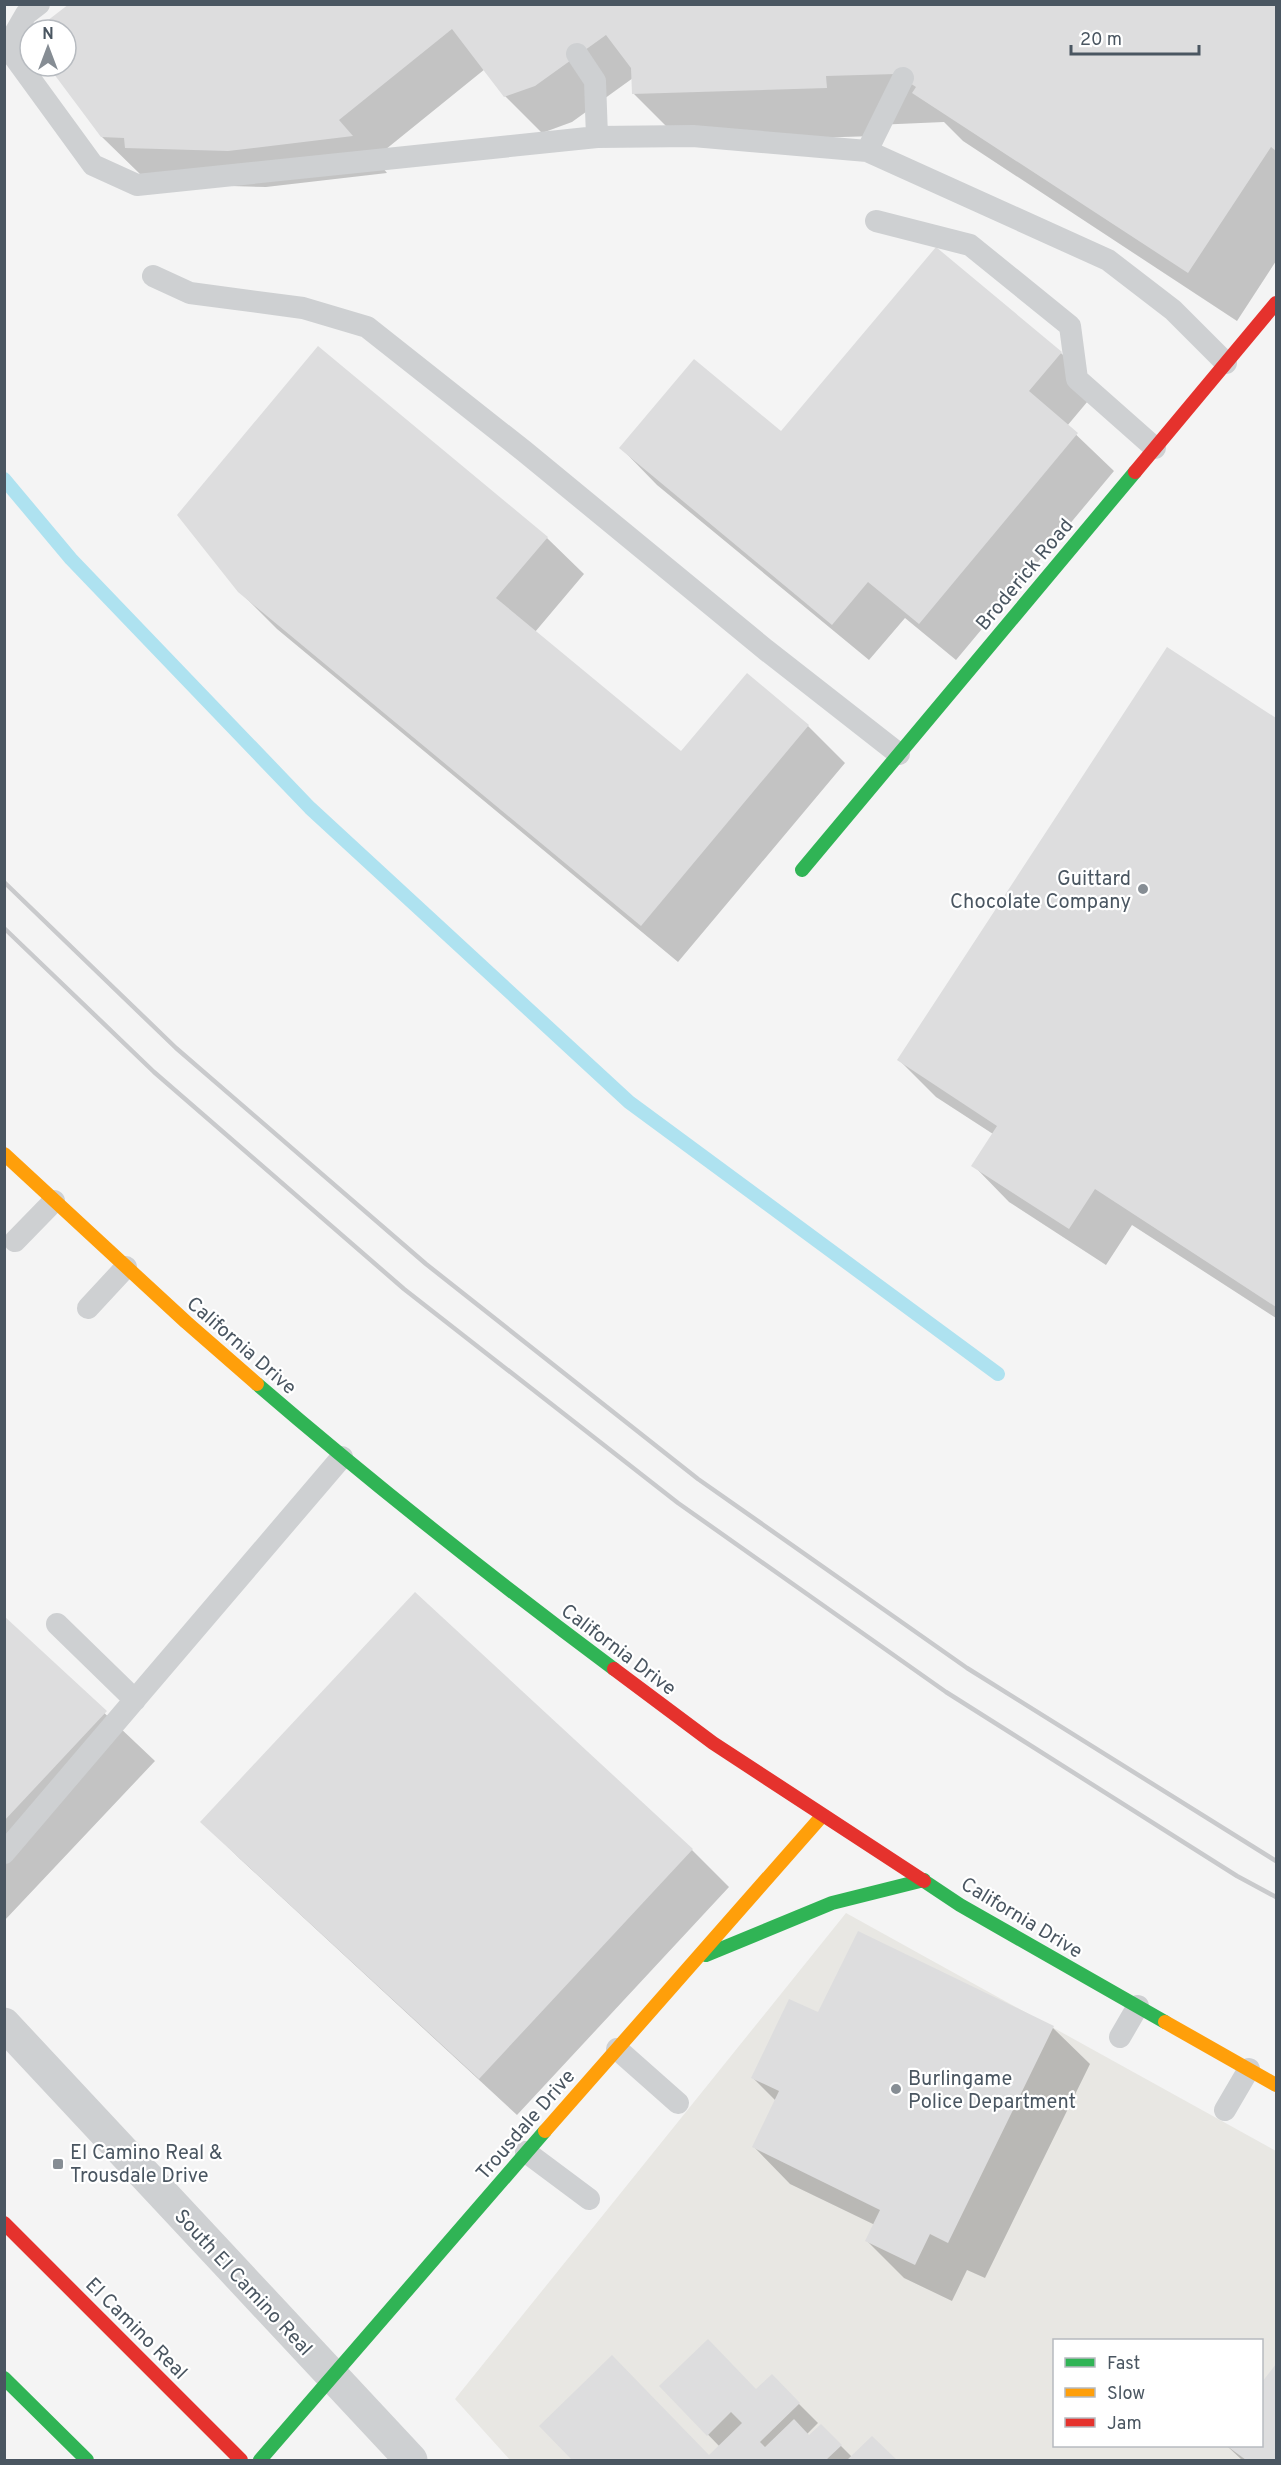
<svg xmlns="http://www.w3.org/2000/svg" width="1281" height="2465" viewBox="0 0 1281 2465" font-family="Overpass,sans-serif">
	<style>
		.commercial { fill: #e8e7e3; fill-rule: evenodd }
		.shadow { fill: #0003 }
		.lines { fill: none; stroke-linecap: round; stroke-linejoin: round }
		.stream { stroke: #aee2f0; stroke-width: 14 }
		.building { fill: #ddddde }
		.lane { stroke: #ced0d2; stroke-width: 22 }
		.street { stroke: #ced0d2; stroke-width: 33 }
		.fast { stroke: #30b455; stroke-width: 14 }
		.slow { stroke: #ff9f0a; stroke-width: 14 }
		.jam { stroke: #e5322d; stroke-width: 14 }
		.rail { stroke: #c9cacc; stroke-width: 4.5 }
		.poi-dot { fill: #868d94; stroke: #fff; stroke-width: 2 }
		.labels { text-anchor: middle; stroke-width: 4.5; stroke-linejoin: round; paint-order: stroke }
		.street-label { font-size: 20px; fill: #4a5661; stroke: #fff }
		.poi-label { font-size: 20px; fill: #4a5661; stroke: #fff; text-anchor: start }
	</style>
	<rect width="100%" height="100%" fill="#f4f4f4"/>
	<path class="commercial" d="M846 1913 1276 2151V2460H510L455 2399ZM1054 2340H1262V2446H1054Z"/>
	<path class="shadow" d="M72 4H1276V261L1237 321 963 141 944 122 875 125V136L682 142 633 93V78L572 122 542 133 505 96 485 69 375 158 387 173 266 187 163 184 140 174 102 137 50 66H66V30H57Z
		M1061 353 1098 389 1067 426 1114 471 956 660 905 618 869 660 657 485 621 448 781 433Z
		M547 538 584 574 535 632 682 754 747 675 808 726 845 763 678 962 277 629 239 591Z
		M1168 649 1276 720V1318L1132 1225 1106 1265 1009 1202 973 1165 993 1134 936 1097 899 1060Z
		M415 1594 692 1850 729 1887 517 2115 239 1858 202 1821Z
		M4 1618 155 1761 4 1921Z
		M819 2014 1053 2028 1090 2064 985 2278 967 2270 952 2301 904 2278 867 2241 875 2225 790 2184 754 2147 776 2101 752 2077Z
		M1276 2366V2460H1242L1227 2446H1262V2384Z
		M771 2376 818 2423 807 2434 810 2437 821 2426 852 2457 872 2438 895 2460H574L541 2426 710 2457 720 2447 661 2386 756 2390Z"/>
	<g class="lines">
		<path class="stream" d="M4 479 71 559 310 808 629 1102 998 1374"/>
	</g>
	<path class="building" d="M69 4H1276V151L1271 147 1188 273 912 93 916 87 896 74 826 76 827 88 632 94 631 68 606 35 535 86 504 97 452 29 339 120 353 136 228 151 125 148 124 138 101 137 48 66H66V30H55L47 21Z
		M936 247 1062 352 1029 391 1078 433 919 624 868 582 832 625 619 448 694 359 781 431Z
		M318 346 548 537 496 598 681 751 747 673 809 725 641 926 238 592 177 515Z
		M1167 647 1276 718V1307L1095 1189 1069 1229 971 1166 997 1126 897 1060Z
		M415 1592 693 1849 479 2079 200 1822Z
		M4 1616 107 1711 4 1821Z
		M858 1931 1054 2026 948 2243 930 2234 915 2265 865 2241 880 2210 752 2147 779 2091 751 2078 789 1999 818 2012Z
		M708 2339 756 2389 772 2374 800 2403 760 2442 765 2447 794 2419 809 2435 821 2424 842 2445 826 2460H572L539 2426 612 2355 709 2455 742 2423 731 2412 707 2436 659 2386Z
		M1276 2364V2460H1246L1227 2446H1262V2382Z
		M872 2436 897 2460H847Z"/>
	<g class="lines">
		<path class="lane" d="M39 4 26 14 7 47 93 165 137 185 597 137 693 136 867 151 1108 260 1173 310 1226 363
			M577 54 595 81 597 137
			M867 151 903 78
			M876 221 970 245 1070 326 1077 379 1155 448
			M153 276 190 293 303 308 367 327 524 451 766 650 899 754
			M15 1241 54 1201
			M88 1308 126 1267
			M57 1624 135 1700
			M4 1853 342 1457
			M1120 2037 1138 2006
			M617 2049 678 2103
			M1225 2110 1249 2069
			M526 2152 589 2199"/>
		<path class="street" d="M4 2024 411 2460"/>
		<path class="fast" d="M802 870 1135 472
			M257 1384C373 1484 492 1578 614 1669
			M924 1881 960 1905 1165 2022
			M706 1955 832 1903 924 1880
			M4 2378 87 2460
			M260 2460 545 2131"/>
		<path class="slow" d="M4 1154 186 1322 257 1384
			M1165 2022 1276 2085
			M545 2131 822 1816"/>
		<path class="jam" d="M1135 472 1276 303
			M614 1669 713 1743 924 1881
			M4 2223 241 2460"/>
		<path class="rail" d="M4 882 176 1048 426 1264 698 1479 967 1668 1276 1861
			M4 928 154 1072 404 1289 678 1503 946 1692 1237 1876 1276 1897"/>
	</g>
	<g class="poi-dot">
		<circle cx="1143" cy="889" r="6"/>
		<circle cx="896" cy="2089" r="6"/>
		<rect x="52" y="2158" width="12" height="12" rx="3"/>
	</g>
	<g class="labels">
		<g class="street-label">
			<text transform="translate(1024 574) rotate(-50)" y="7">Broderick Road</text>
			<text transform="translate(242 1345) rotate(41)" y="7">California Drive</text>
			<text transform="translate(619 1649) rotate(37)" y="7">California Drive</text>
			<text transform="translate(1022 1917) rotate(31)" y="7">California Drive</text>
			<text transform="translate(525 2124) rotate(-49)" y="7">Trousdale Drive</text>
			<text transform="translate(244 2282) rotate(47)" y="7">South El Camino Real</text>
			<text transform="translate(137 2328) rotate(45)" y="7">El Camino Real</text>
		</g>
		<g class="poi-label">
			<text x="1131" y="885" text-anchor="end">Guittard<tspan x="1131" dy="23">Chocolate Company</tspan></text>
			<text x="908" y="2085">Burlingame<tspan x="908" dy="23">Police Department</tspan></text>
			<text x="70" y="2159">El Camino Real &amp;<tspan x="70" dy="23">Trousdale Drive</tspan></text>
		</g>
	</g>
	<rect width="1281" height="2465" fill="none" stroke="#4a5661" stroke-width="12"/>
	<rect x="1053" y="2339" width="210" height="108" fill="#ffffff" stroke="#b7bbc0" stroke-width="1.5"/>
	<rect x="1065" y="2358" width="30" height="9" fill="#30b455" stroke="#b7bbc0" stroke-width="1.5"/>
	<text x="1107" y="2369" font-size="18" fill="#4a5661">Fast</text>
	<rect x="1065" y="2388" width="30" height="9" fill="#ff9f0a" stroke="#b7bbc0" stroke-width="1.5"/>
	<text x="1107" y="2399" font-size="18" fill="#4a5661">Slow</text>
	<rect x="1065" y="2418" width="30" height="9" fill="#e5322d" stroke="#b7bbc0" stroke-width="1.5"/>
	<text x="1107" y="2429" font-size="18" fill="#4a5661">Jam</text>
	<g transform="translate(48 48)"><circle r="28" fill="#ffffff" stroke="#b7bbc0" stroke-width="1.5"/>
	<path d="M0-4.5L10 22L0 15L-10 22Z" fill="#868d94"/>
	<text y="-9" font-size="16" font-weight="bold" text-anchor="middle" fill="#4a5661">N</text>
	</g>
	<path d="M1071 45v9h128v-9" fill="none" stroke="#4a5661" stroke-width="3"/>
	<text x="1080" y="45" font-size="18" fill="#4a5661" stroke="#ffffff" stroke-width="4.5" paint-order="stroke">20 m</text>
</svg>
